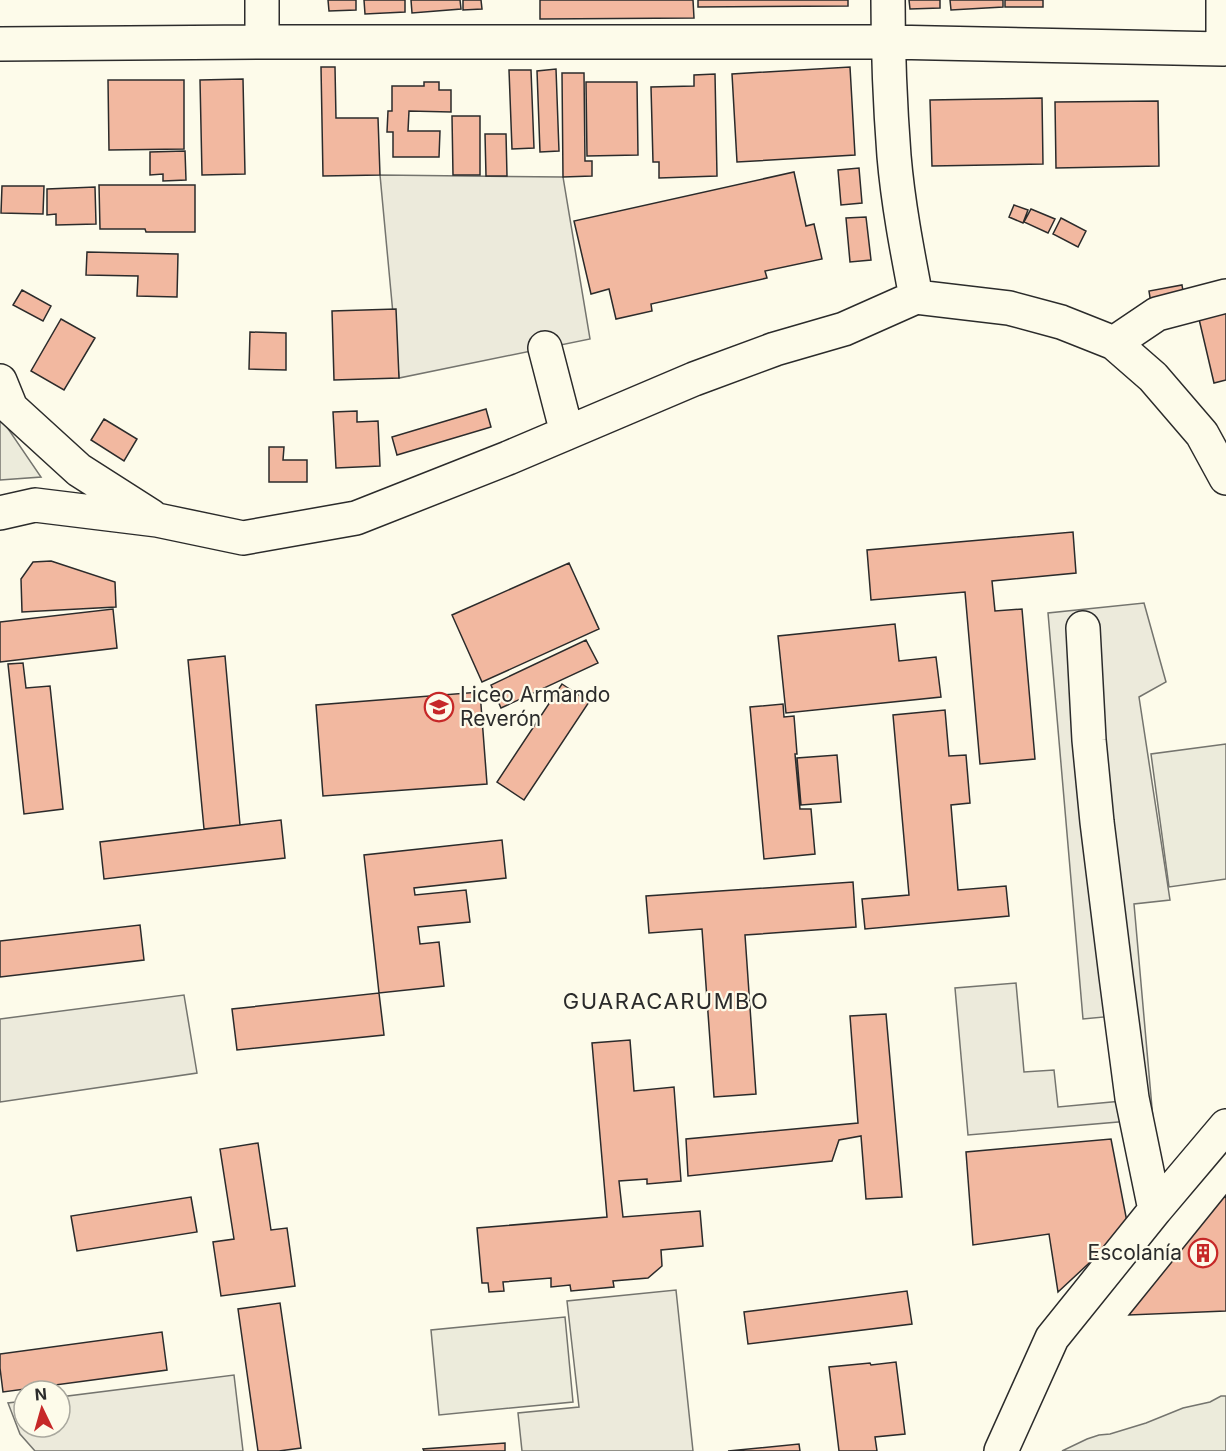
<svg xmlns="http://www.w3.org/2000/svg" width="1226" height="1451" viewBox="0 0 1226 1451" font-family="Inter,sans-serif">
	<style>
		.green { fill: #ecebdb; stroke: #74746e; stroke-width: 1.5 }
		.parking { fill: #eceadb; stroke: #74746e; stroke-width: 1.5 }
		.building { fill: #f2b8a0; stroke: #2b2b2b; stroke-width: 1.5 }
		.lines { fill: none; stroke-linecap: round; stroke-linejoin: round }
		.minor-casing { stroke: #2b2b2b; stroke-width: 36 }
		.minor { stroke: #fdfbea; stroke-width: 33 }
		.labels { text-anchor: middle; stroke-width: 4.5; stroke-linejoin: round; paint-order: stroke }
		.poi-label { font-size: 21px; fill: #2b2b2b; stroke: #fdfbea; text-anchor: start }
		.neighbourhood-label { font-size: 22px; letter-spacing: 1.5px; fill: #2b2b2b; stroke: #fdfbea }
	</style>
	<rect width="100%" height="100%" fill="#fdfbea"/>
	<path class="green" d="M0 417 41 477 0 480Z
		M1226 744V879L1169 887 1151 754Z
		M565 1317 573 1402 439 1415 431 1330Z
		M1221 1396H1226V1451H1062L1087 1439 1099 1435 1110 1434 1146 1423 1183 1408 1210 1402Z"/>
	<path class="parking" d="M380 175 563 177 590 339 399 378Z
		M1144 603 1166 682 1139 697 1170 900 1134 904 1153 1119 968 1135 955 988 1016 983 1024 1072 1054 1070 1058 1107 1122 1101 1114 1016 1083 1019 1048 613Z
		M184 995 197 1073 0 1102V1019Z
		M676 1290 693 1451H522L518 1413 579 1407 567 1301Z
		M234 1375 243 1451H35L20 1434 8 1403 24 1401V1427H60V1397Z"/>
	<path class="building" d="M328 0H356V10L329 11Z
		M364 0H405V12L365 14Z
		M411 0H460L461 9 412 13Z
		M463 0H481L482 9 463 10Z
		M540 0H693L694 18 540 19Z
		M698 0H848V6L698 7Z
		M909 0H940V8L910 9Z
		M950 0H1003V7L951 10Z
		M1005 0H1043V7H1005Z
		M321 67H335L336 118H378L380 175 323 176Z
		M850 67 855 155 737 162 732 74Z
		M556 69 559 151 540 152 537 71Z
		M509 70H531L534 148 512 149Z
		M562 73H584L585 161H592V176L563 177Z
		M715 74 717 176 659 178V162H653L651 87 694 86V75Z
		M243 79 245 174 202 175 200 80Z
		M108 80H184V149L109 150Z
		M424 82H439V90H451V112L409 111 408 131H440L439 157H393V132H387L388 111H392V86H424Z
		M586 82H637L638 155 587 156Z
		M1042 98 1043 164 932 166 930 100Z
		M1158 101 1159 166 1056 168 1055 102Z
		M452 116H480V175H453Z
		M485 134H506L507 176H486Z
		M185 151 186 180 163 181V174L150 175V152Z
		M859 168 862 203 841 205 838 170Z
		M794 172 806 226 814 224 822 259 765 271 767 278 651 304 652 311 616 319 609 289 591 294 574 221Z
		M99 185H195V232H146L145 229H100Z
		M2 186H44L43 214 1 213Z
		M95 187 96 224 56 225V214L47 215V189Z
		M1014 205 1028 210 1023 223 1009 217Z
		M1031 209 1055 219 1048 233 1024 222Z
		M866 217 871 260 850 262 846 218Z
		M1061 218 1086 231 1078 247 1053 234Z
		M87 252 178 254 177 297 137 296 138 276 86 275Z
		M1182 285 1185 304 1152 310 1149 291Z
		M22 290 51 306 43 321 13 305Z
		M396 309 399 378 334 380 332 311Z
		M1226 313V380L1214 383 1199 319Z
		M61 319 95 338 64 390 31 371Z
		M250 332 286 333V370L249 369Z
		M486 409 491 427 397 455 392 437Z
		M357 411V422L378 421 380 466 336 468 333 412Z
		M104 419 137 439 124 461 91 440Z
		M269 447H284L283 460H307V482H269Z
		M1073 532 1076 573 992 581 995 611 1022 609 1035 759 980 764 965 592 871 600 867 550Z
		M51 561 115 582 116 607 22 612 21 579 33 562Z
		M569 563 599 629 482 682 452 615Z
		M113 609 117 648 0 662V622Z
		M895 624 899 661 936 657 941 697 786 713 778 636Z
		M586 640 598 663 501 708 491 685Z
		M225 656 240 825 204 829 188 660Z
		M23 663 26 688 50 686 63 809 24 814 8 664Z
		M562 684 589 702 524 800 497 782Z
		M480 692 487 784 323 796 316 705Z
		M783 704 784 717 794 716 797 754H795L800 809H811L815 854 764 859 750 707Z
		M945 710 949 756 966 755 970 803 951 805 958 890 1006 886 1009 916 865 929 862 899 909 895 893 715Z
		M837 755 841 802 801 805 797 758Z
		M281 820 285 858 104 879 100 842Z
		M502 840 506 878 414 888 415 895 466 890 470 922 418 927 420 944 439 942 444 986 379 993 364 855Z
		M853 882 856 927 745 935 756 1094 714 1097 702 929 649 933 646 896Z
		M140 925 144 960 0 977V941Z
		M379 993 384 1035 237 1050 232 1009Z
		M886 1014 902 1197 866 1199 861 1136 839 1140 832 1161 688 1176 686 1139 858 1123 850 1016Z
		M630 1040 634 1091 674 1087 681 1181 647 1184V1179L619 1181 623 1217 700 1211 703 1246 661 1250 662 1266 648 1278 613 1281 614 1287 571 1291 570 1285 551 1287V1278L503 1282 504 1291 489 1292 488 1283H482L477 1228 607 1217 592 1043Z
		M1111 1139 1128 1227 1058 1292 1049 1234 973 1245 966 1152Z
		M258 1143 271 1230 287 1228 295 1286 221 1296 213 1242 234 1239 220 1149Z
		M1226 1195V1311L1129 1315Z
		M191 1197 197 1232 77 1251 71 1216Z
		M907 1291 912 1324 748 1344 744 1312Z
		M280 1303 301 1448 279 1451H258L238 1309Z
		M162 1332 167 1370 3 1392 0 1368V1354Z
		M896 1362 905 1434 875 1437 877 1451H839L829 1367 870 1363 871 1365Z
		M505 1443V1451H424L423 1449Z
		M799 1444 800 1451H728Z"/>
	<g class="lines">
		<g class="minor-casing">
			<path id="minor" d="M888 0C888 52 890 104 894 156 898 203 907 250 916 297
				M1223 0V49L1226 48
				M262 42V0
				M0 44 262 42H888L1223 49
				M1114 343 1157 314 1226 296
				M545 348 567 433 548 441
				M0 381 11 408 79 470 151 516
				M0 513 35 505 157 520 243 538 356 518 508 458 694 379 775 349 844 329 916 297 1009 308 1061 322 1114 343 1153 377 1202 434 1226 478
				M1083 628 1089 740 1097 822 1116 976 1132 1098 1155 1210
				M1001 1451 1052 1338 1155 1210 1226 1126"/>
		</g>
		<use href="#minor" class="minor"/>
	</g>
	<defs>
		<g id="school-ring" transform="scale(1.5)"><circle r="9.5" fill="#fdfbea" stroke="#c62828" stroke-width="1.5"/><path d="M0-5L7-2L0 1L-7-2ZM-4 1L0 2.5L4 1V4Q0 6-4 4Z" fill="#c62828"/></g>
		<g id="building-ring" transform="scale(1.5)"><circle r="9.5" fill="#fdfbea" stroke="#c62828" stroke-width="1.5"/><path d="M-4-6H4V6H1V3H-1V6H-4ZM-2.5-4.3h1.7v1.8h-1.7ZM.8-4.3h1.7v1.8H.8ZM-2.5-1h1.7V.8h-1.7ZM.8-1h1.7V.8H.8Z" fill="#c62828"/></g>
	</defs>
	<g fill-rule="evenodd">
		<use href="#school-ring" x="439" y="707"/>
		<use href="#building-ring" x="1203" y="1253"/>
	</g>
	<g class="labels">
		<g class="poi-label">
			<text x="460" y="702">Liceo Armando<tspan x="460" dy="24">Reverón</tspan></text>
			<text x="1182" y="1260" text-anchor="end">Escolanía</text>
		</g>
		<g class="neighbourhood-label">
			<text x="666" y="1009">GUARACARUMBO</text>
		</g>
	</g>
	<g transform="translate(42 1409) rotate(355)"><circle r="28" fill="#fdfbea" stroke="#a9a89e" stroke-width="1.5"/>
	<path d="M0-4.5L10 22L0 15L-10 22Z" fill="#c62828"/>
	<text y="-9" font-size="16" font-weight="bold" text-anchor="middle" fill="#2b2b2b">N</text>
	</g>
</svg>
